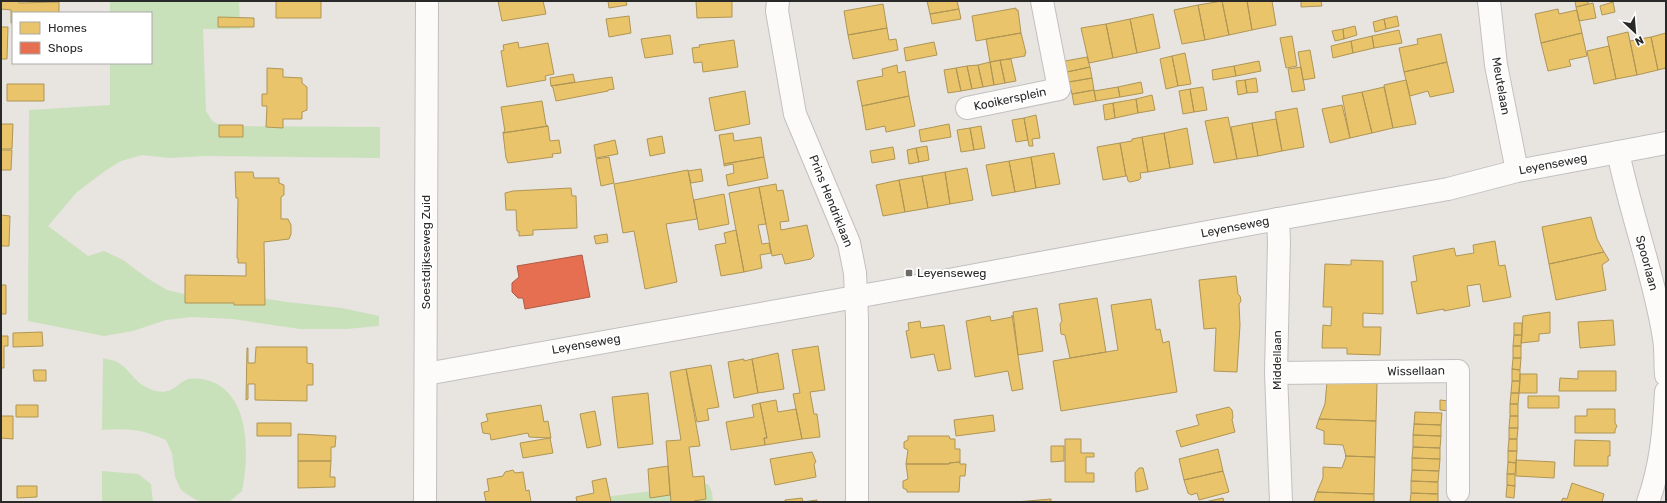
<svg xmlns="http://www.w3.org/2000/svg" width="1667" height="503" viewBox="0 0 1667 503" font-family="Rubik,sans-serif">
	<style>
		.green { fill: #c8e1ba }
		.homes { fill: #e9c46a; stroke: #af9656 }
		.shops { fill: #e76f51; stroke: #ae5a45 }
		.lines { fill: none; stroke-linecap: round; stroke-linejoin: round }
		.minor-casing { stroke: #c1c0c1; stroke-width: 24 }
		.tertiary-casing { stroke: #c1c0c1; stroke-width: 24 }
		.secondary-casing { stroke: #c1c0c1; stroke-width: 24 }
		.minor { stroke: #fcfbfa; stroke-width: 22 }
		.tertiary { stroke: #fcfbfa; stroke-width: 22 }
		.secondary { stroke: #fcfbfa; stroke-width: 22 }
		.poi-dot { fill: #6c6a69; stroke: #fff; stroke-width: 1.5 }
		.labels { text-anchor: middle; stroke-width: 4; stroke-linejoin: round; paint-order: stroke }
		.street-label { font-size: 12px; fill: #292929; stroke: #fff }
		.poi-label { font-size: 12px; fill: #292929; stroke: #fff; text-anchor: start }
	</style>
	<rect width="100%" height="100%" fill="#e8e4e0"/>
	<path class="green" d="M110 1H239L240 29H203L206 111 213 122 224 126 380 127V158L206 156 169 158 142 155 121 161 105 171 77 192 48 226 88 256 104 251 123 260 147 278 167 290 188 295 207 290 287 302 342 308 379 316V326L346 329H300L233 319 192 317 166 320 133 331 104 336 28 321 29 110 110 105V63H151V13H110Z
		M103 358C107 359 111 360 115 361 132 369 134 386 156 391 174 395 177 382 189 379 195 378 205 379 210 381 251 395 249 457 242 491L229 502H204L196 500 181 490 175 477 172 453 166 440C141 429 129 428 102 430Z
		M102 471 138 474 151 484 153 502H102Z
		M708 484 712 492 713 502H588V499Z"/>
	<path class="homes" d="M1 1H19V3L59 2V13H13V23H11V10L1 9Z
		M276 1H321V18H276Z
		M498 1H543L546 14 502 21Z
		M608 1H626L627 5 609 8Z
		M696 1H732V17L697 18Z
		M927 1H957L959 9 930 14Z
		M1222 1 1229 35 1205 40 1198 5Z
		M1222 1H1247L1252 30 1229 35Z
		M1247 1H1272L1276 25 1252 30Z
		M1301 1H1321L1322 6 1301 7Z
		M1575 1H1588V4L1576 7Z
		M1613 2 1615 12 1602 15 1600 6Z
		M1593 3 1596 18 1579 21 1576 7Z
		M883 4 887 28 848 35 844 11Z
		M1198 5 1205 40 1182 44 1174 10Z
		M1016 8V10H1018L1021 33 976 41 972 16Z
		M959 9 961 19 932 24 930 14Z
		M1558 9 1559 14 1577 10 1582 33 1541 43 1535 14Z
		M1153 14 1160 48 1137 53 1130 19Z
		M629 16 631 33 609 37 606 19Z
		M1397 16 1399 26 1386 29 1384 19Z
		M218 17 254 18V27H218Z
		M1130 19 1137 53 1113 58 1106 24Z
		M1384 19 1386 29 1375 32 1373 22Z
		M1106 24 1113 58 1089 63 1081 28Z
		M1355 26 1357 35 1344 39 1343 29Z
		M1 27H8L7 59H1Z
		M887 28 889 40 896 39 898 50 853 59 848 35Z
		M1343 29 1344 39 1335 41 1332 31Z
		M1399 30 1402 43 1374 48 1372 36Z
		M1628 32 1637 75 1616 79 1607 37Z
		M1021 33 1026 53H1025V56L990 62 986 39Z
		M1582 33 1587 56 1569 60 1571 66 1548 71 1541 43Z
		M1666 33V68L1658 70 1651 37Z
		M1441 34 1447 62 1404 72 1399 48 1418 44 1417 39Z
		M670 35 673 54 645 58 641 39Z
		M1292 36 1297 66 1286 68 1280 38Z
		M1372 36 1374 48 1353 53 1351 41Z
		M1651 37 1658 70 1637 75 1630 41Z
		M734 40 738 67 703 72 702 62 694 63 692 48 700 47 699 45Z
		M1351 41 1353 53 1333 58 1331 46Z
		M518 42 519 48 548 43 554 74 545 76 546 80 507 87 501 51 504 50 503 45Z
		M934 42 937 55 906 61 904 48Z
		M1609 46 1616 79 1594 84 1587 51Z
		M1310 50 1315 78 1303 80 1298 52Z
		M1185 53 1191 84 1178 86 1172 56Z
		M1172 56 1178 86 1166 89 1160 59Z
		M1087 57 1090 67 1067 72 1065 61Z
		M1011 59 1016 81 1005 83 1000 60Z
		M1000 60 1005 83 994 85 990 62Z
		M1259 61 1261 71 1236 76 1234 66Z
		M990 62 994 85 983 87 978 65Z
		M1447 62 1454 92 1430 97 1428 91 1410 96 1404 72Z
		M897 65 898 73 905 71 909 96 862 106 857 81 883 76 882 69Z
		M978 65 983 87 972 89 967 66Z
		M967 66 972 89 961 91 956 68Z
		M1234 66 1236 76 1213 80 1212 70Z
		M1090 67 1092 78 1069 82 1067 72Z
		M1301 67 1305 90 1292 92 1288 69Z
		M267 68 283 69V77L302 78V83L307 87V110L302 112V119H283V128L266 127 267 106H262V94H267Z
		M956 68 961 91 948 93 944 70Z
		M573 74 575 82 551 86 550 78Z
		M612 77 614 89 608 90V91L556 101 553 88 551 86Z
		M1092 78 1094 90 1072 94 1069 82Z
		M1256 78 1258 92 1247 93 1245 80Z
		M1245 80 1247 93 1238 95 1236 81Z
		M1406 80 1416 124 1393 128 1384 85Z
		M1141 82 1143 93 1120 97 1118 87Z
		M7 84H44V101H7Z
		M1118 87 1120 97 1096 101 1094 91Z
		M1203 87 1207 110 1194 112 1190 89Z
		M1384 87 1393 128 1372 133 1362 92Z
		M1190 89 1194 112 1183 114 1179 91Z
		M1094 90 1096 101 1074 105 1072 94Z
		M745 91 750 124 715 131 709 98Z
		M1362 92 1372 133 1350 138 1342 96Z
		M1152 95 1155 110 1138 113 1136 99Z
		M909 96 915 126 886 132 885 126 866 130 862 106Z
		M1136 99 1138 113 1115 118 1113 103Z
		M542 101 546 125 548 126 503 133V132H505L501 107Z
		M1113 103 1115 118 1105 120 1103 105Z
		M1342 105 1350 138 1330 143 1322 109Z
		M1297 108 1304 147 1282 151 1275 112Z
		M1036 115 1040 138 1032 139 1033 146H1029L1024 118Z
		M1228 117 1237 159 1214 163 1205 121Z
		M1024 118 1028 140 1016 142 1012 120Z
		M1276 119 1282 151 1258 156 1252 123Z
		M1252 123 1258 156 1237 159 1231 127Z
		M1 124H13L12 149H1Z
		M949 124 951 137 921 142 919 130Z
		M219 125H243V137H219Z
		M548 126 550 141 559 140 561 153 552 154 553 157 508 163 506 158 503 133Z
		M981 126 985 148 974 150 970 128Z
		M970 128 974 150 961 152 957 130Z
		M1187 128 1193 164 1170 168 1164 133Z
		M733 133 734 141 761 137 764 157 724 164 719 135Z
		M1164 133 1170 168 1148 172 1142 137Z
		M662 136 665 153 650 156 647 139Z
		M1142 137 1148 172 1140 173 1141 178 1139 180 1130 182 1128 181 1127 176H1126L1120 143 1132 141V139Z
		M615 140 618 154 596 158 594 145Z
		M1120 143 1126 176 1103 180 1097 147Z
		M927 146 929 160 919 162 916 148Z
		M893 147 895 159 872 163 870 151Z
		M916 148 919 162 909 164 907 150Z
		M1 150H12L11 170H1Z
		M1054 153 1060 184 1036 188 1031 157Z
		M609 157 614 183 601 186 596 159Z
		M764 157 768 178 728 186 726 175 734 173 733 164 724 166V164Z
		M1031 157 1036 188 1015 192 1009 161Z
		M1009 161 1015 192 992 196 986 165Z
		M967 168 973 200 950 204 945 172Z
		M701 169 703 181 691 183 688 171Z
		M688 170 697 219 666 224 677 282 645 289 634 231 623 233 614 184Z
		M235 172H253L254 178H279V183L284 185V195L281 197V219H288L291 225V234L289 239 264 242 265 305H234V303H185V275L246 276V263H238V258H237L238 198H236Z
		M945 172 950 204 928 208 922 176Z
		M922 176 928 208 905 212 899 180Z
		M899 180 905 212 883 216 876 185Z
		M776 184 777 191 783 190 789 221 780 222 781 230 807 225 814 256 811 259 785 264 782 254 772 256 759 187Z
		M759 187 766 224 758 225 762 244 769 243 771 253 760 255 762 268 744 272 729 193Z
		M571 188 572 196H576L577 228 533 230V235L519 236V231H517L516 210H506L505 193 513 191Z
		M724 194 729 224 699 230 694 200Z
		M1 215 10 216 9 246H1Z
		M1591 217 1597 239 1604 252 1549 264 1542 227Z
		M736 230 744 272 721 276 715 245 726 243 724 233Z
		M607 234 608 242 596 244 594 236Z
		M1495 241 1499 266 1505 265 1511 297 1483 302 1480 284 1467 286 1470 306 1444 311V309L1417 314 1411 282 1417 281 1413 256 1454 248 1456 256 1474 253 1473 245Z
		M1604 252 1609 260 1602 265 1606 290 1556 300 1549 264Z
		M1351 260 1383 261V314L1363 313V327H1381L1380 355 1347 354V348H1322L1323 325 1331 326 1332 307H1323L1325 264 1351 265Z
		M1236 276 1238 294 1240 296 1241 301 1239 304 1240 325 1237 372 1214 371 1216 328 1204 329 1199 280Z
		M1 285H6V314H1Z
		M1097 298 1106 352 1070 358 1065 335 1061 334 1060 324 1062 321 1059 304Z
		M1151 299 1156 330 1160 329 1163 343 1169 341 1177 392 1061 411 1053 361 1118 350 1111 305Z
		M1037 308 1043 351 1018 355 1013 312Z
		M1550 312V333L1539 334V341L1521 343 1523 316Z
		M1012 315 1023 389 1012 391 1008 371 975 377 966 321 990 316 991 321 1012 317Z
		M1613 320 1615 345 1580 348 1578 322Z
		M920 321 921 328 944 325 951 369 938 371 934 354 911 358 906 331 909 330 908 323Z
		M1514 323H1522V335H1514Z
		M42 332 43 346 13 347V333Z
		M1514 335H1522L1521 346H1513Z
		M1 336H8V346H4V368H1Z
		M818 346 825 390 810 392 814 414H817L820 437 802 439 793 394 800 393 792 350Z
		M1513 346H1521V358H1513Z
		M256 347H307V363L313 364V385H307V401L255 400V384H248V399L246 400 247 348H248V363H255Z
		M778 353 784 389 758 393 752 359Z
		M1513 358H1521L1520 370 1512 369Z
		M744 359V361L752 359 758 393 734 398 728 362Z
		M711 365 719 407 707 409 709 420 697 422 686 369Z
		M686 369 700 446 689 447 693 477 704 476 706 499 694 501V502H671L666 441 681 440 670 372Z
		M1512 369 1520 370V381H1512Z
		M33 370H46V381H34Z
		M1578 371H1616V391H1559L1560 378 1578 379Z
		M1520 374H1537V393H1519Z
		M1512 381H1520L1519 393H1511Z
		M1327 382 1377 383 1376 421 1319 419 1325 404Z
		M648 393 653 444 618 448 612 397Z
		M1511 393H1519L1518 404H1510Z
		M1528 396H1559V408H1528Z
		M776 400 778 412 796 409 802 439 765 445 764 438H767L760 403Z
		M1440 400 1450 401V411L1440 410Z
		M760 403 767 438H764L765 445 731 450 726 422 754 417 752 405Z
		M1510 404H1518V416H1510Z
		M16 405H38V417H16Z
		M541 405 544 422 548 421 551 438 529 437 528 433 491 440 490 434 483 433 481 423 488 421 486 414Z
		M1229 407 1232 410 1233 417 1232 420 1235 432 1181 447 1176 431 1199 425 1196 415Z
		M1587 409H1615V423L1617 426 1615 430V433H1575V416H1587Z
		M595 411 601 445 587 448 580 414Z
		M1415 412 1442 413 1441 425 1414 424Z
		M993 415 995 431 956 436 954 420Z
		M1 416H13V439L1 438Z
		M1510 416H1518V428H1509Z
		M1319 419 1376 421 1375 457 1345 456H1346L1343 445 1324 444V431L1316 428Z
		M257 423H291V436H257Z
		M1414 424 1441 425V436L1413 435Z
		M1509 428H1518L1517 439H1509Z
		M298 434 336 436 335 447H331V461H298Z
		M1413 435 1441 436 1440 448 1413 447Z
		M908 436H949L950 439H955V449H960V462L949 463V464H906L908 450 904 448V442L908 440Z
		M550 438 553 453 523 458 520 443Z
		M1065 439H1081V453H1094V457H1086V473H1094V482H1065Z
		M1509 439H1517V451H1508Z
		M1575 440 1610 441V456H1608V466H1574Z
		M1051 446H1064V461L1051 462Z
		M1413 447 1440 448V459L1412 458Z
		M1218 449 1223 471 1184 480 1179 459Z
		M1508 451H1517L1516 463 1508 462Z
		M812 452 816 462 814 464 816 477 775 485 770 459Z
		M1345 456 1375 457 1374 494 1317 492 1323 478V467L1342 468 1346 457Z
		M1412 458 1440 459 1439 471 1412 470Z
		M1516 460 1555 462 1554 478 1516 476Z
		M298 461H331L330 477H335V487L298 488Z
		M960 462V464H966L965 476H960L959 492H907V490L903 488V481L908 479 906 464H949V463Z
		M1508 462 1516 463 1515 474H1507Z
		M668 466 670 495 650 498 648 469Z
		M1139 468H1143L1148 489 1136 492 1135 473Z
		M513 470 515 473 523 472 526 491 529 490 531 502H486L484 492 489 491 487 479 503 476 505 472Z
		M1412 470 1439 471 1438 482 1411 481Z
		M1223 471 1229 492 1199 500 1197 493 1191 495 1188 493 1184 480Z
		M1507 474H1515V486L1507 485Z
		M606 478 611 502H577L576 497 594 493 592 481Z
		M1411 481 1438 482V494L1411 493Z
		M1572 483 1604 494 1602 502H1561L1563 498 1567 499Z
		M1507 485 1515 486 1514 498 1506 497Z
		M17 486H37V497L17 498Z
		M1317 492 1374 494V502H1316L1314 501Z
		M1411 493 1438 494V502H1410Z
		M802 498 803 502 817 500V502H785V500Z
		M1223 498 1224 502H1205Z
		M1051 499V502H1016Z"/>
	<path class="shops" d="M582 255 590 297 525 309 523 298H518L512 292V283L519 277 517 266Z"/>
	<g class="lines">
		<g class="minor-casing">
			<path id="minor" d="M778 1 777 11 795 114 849 243 855 273 857 318V502
				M1489 1 1496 65 1517 171
				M967 108 1059 89 1042 1
				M1618 152C1631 215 1654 275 1664 338 1666 350 1665 363 1666 375
				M1278 219 1279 242 1276 373 1281 502
				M1276 373 1458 371V492
				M1648 502C1661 466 1664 430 1666 392"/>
		</g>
		<g class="tertiary-casing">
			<path id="tertiary" d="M426 374 911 287 1278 219 1448 189 1517 171 1666 143"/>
		</g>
		<g class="secondary-casing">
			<path id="secondary" d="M425 502 427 1"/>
		</g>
		<use href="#minor" class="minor"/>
		<use href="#tertiary" class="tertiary"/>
		<use href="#secondary" class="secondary"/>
	</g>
	<rect class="poi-dot" x="905" y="269" width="8" height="8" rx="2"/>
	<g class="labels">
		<g class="street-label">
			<text transform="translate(1501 86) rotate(80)" y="4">Meutelaan</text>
			<text transform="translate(1010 99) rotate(-12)" y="4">Kooikersplein</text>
			<text transform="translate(1553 164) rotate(-11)" y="4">Leyenseweg</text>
			<text transform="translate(831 201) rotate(68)" y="4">Prins Hendriklaan</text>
			<text transform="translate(1235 227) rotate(-11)" y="4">Leyenseweg</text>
			<text transform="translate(426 252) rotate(-90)" y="4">Soestdijkseweg Zuid</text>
			<text transform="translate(1647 263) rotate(75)" y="4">Spoorlaan</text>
			<text transform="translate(586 344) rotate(-10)" y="4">Leyenseweg</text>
			<text transform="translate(1277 360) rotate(-90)" y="4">Middellaan</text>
			<text transform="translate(1416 371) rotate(-1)" y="4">Wissellaan</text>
		</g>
		<g class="poi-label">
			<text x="917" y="277">Leyenseweg</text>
		</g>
	</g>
	<rect width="1667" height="503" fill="none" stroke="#292929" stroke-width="4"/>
	<rect x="12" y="12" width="140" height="52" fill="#ffffff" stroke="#a9a9a9"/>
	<rect x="20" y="22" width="20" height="12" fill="#e9c46a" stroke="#a9a9a9"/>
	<text x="48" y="32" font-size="12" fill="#292929">Homes</text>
	<rect x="20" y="42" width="20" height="12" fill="#e76f51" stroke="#a9a9a9"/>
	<text x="48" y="52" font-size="12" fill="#292929">Shops</text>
	<g transform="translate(1635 32) rotate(154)" stroke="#ffffff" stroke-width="3" paint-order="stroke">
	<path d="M0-3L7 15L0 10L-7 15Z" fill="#292929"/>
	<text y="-6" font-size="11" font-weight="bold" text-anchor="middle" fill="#292929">N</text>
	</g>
</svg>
